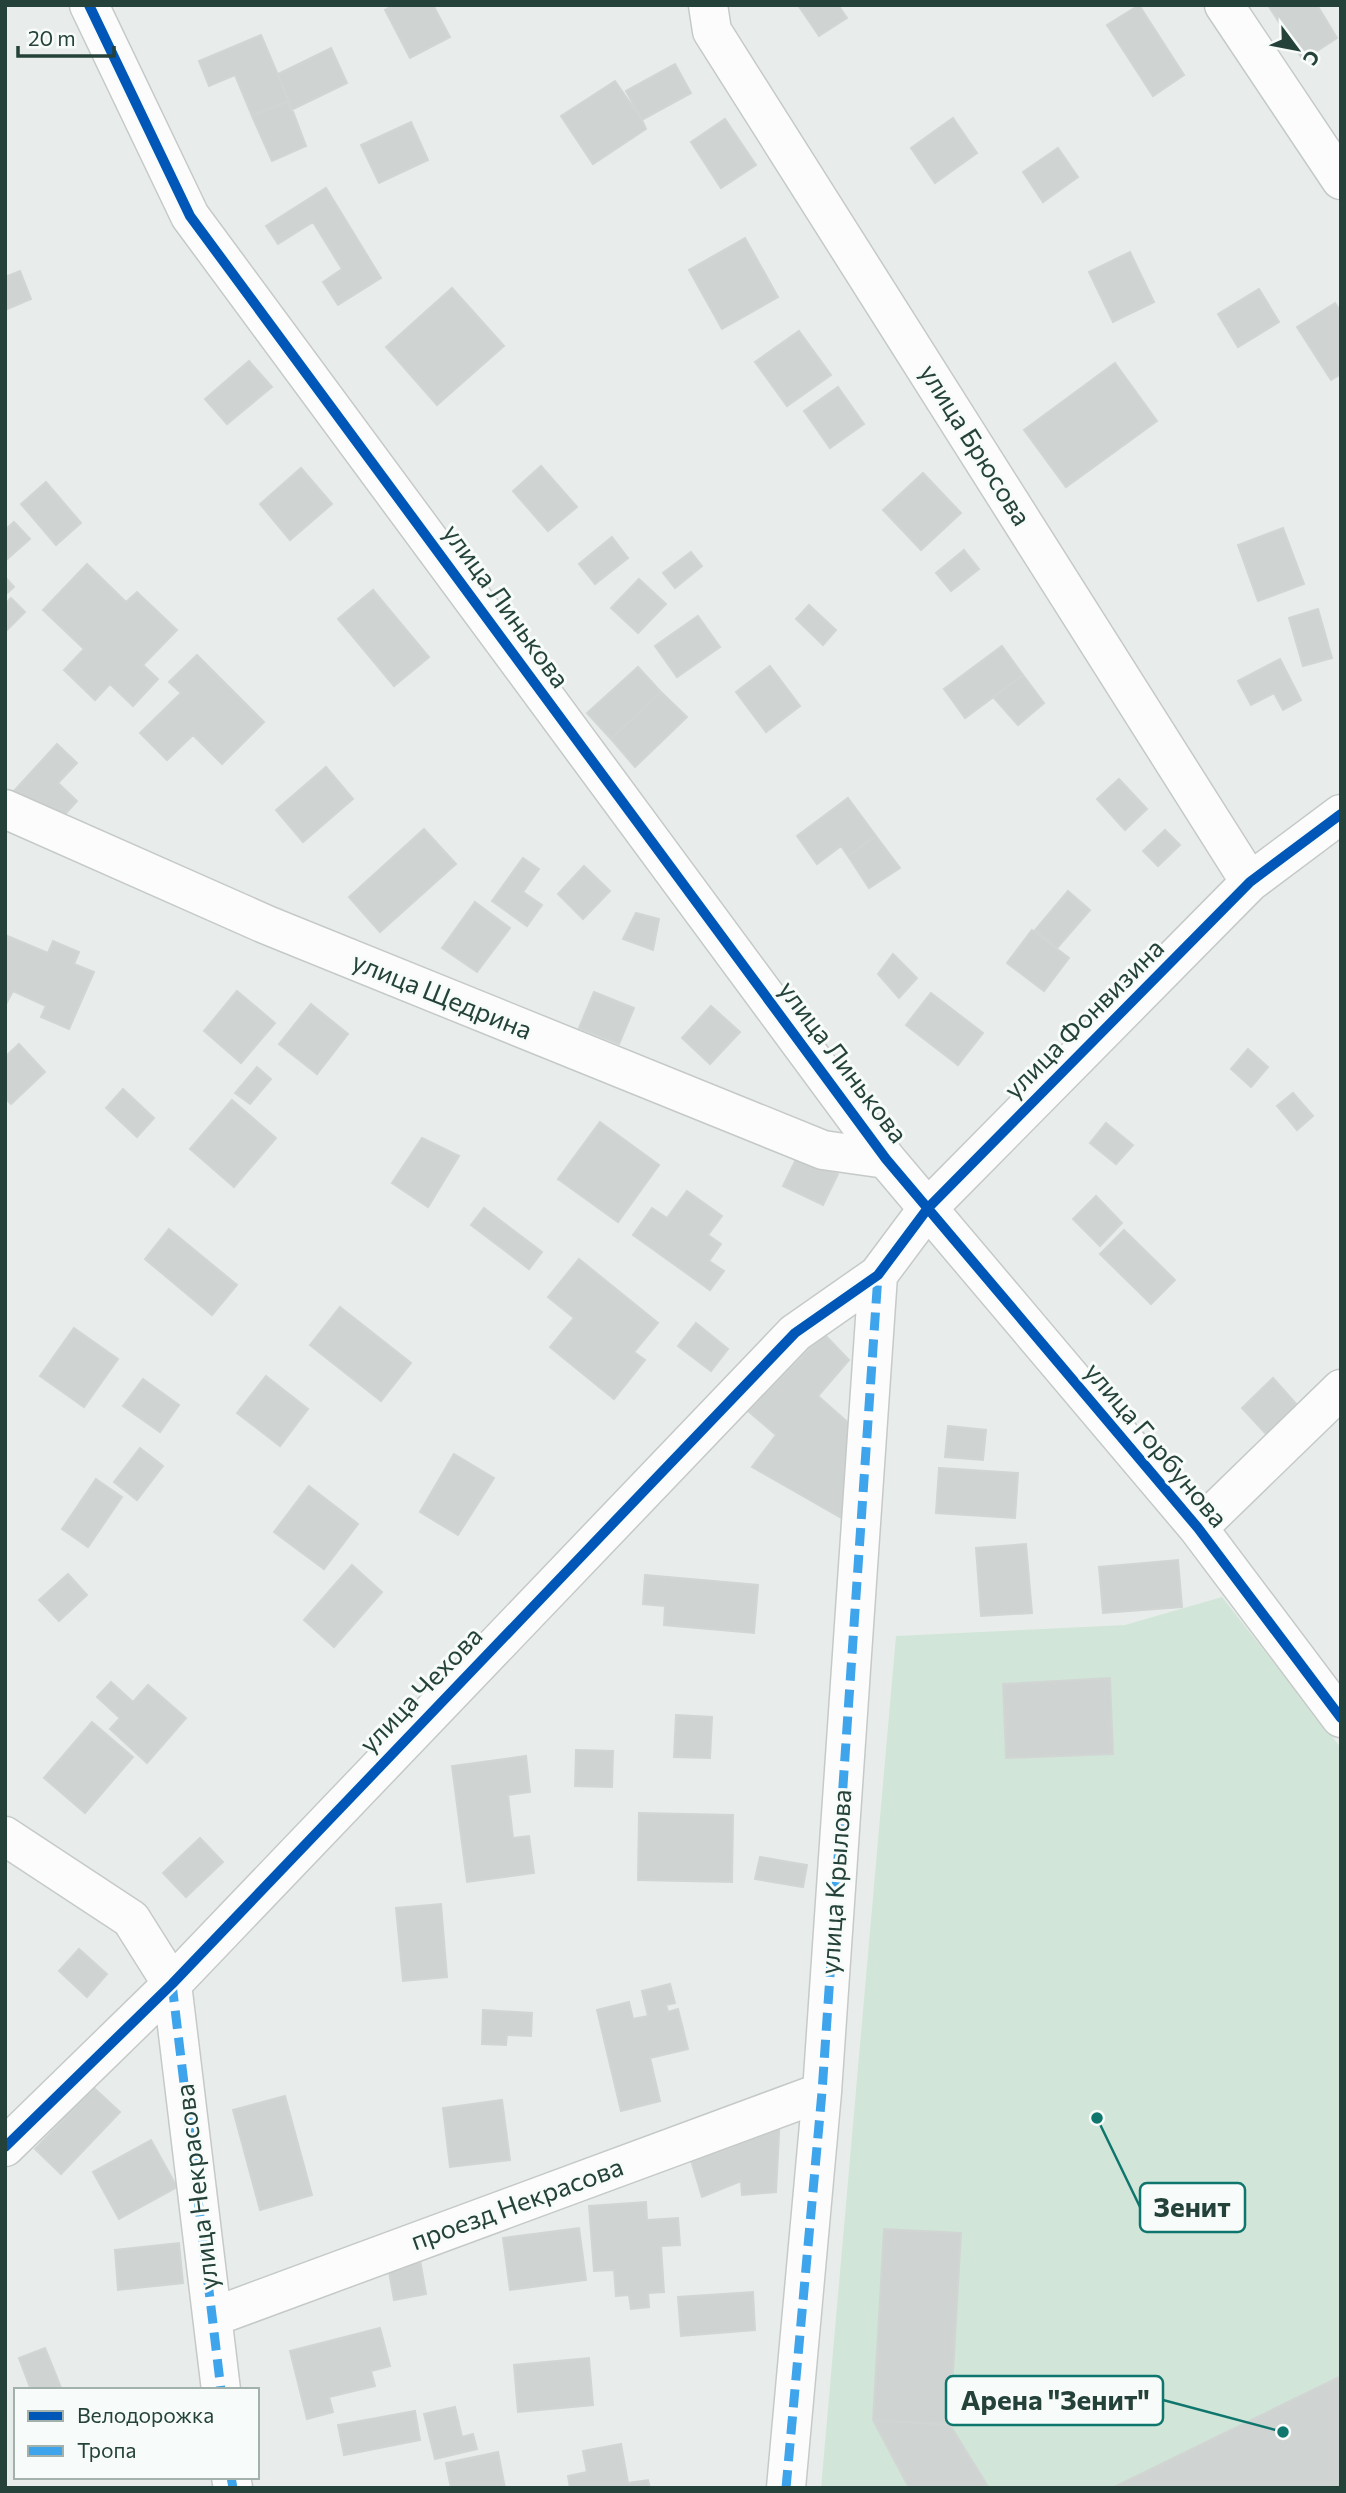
<svg xmlns="http://www.w3.org/2000/svg" width="1346" height="2493" viewBox="0 0 1346 2493" font-family="Commissioner,sans-serif">
	<style>
		.green { fill: #d1e6d8 }
		.building { fill: #cfd4d2; stroke: #d1d6d4; stroke-width: 2 }
		.lines { fill: none; stroke-linecap: round; stroke-linejoin: round }
		.minor-casing { stroke: #c5cac8; stroke-width: 41 }
		.minor { stroke: #fcfcfc; stroke-width: 38 }
		.quiet { stroke: #3ea4ec; stroke-width: 9; stroke-dasharray: 18 9; stroke-linecap: butt }
		.cycleway-casing { stroke: #f7fbf9; stroke-width: 15 }
		.cycleway { stroke: #0057b8; stroke-width: 10 }
		.labels { text-anchor: middle; stroke-width: 6; stroke-linejoin: round; paint-order: stroke }
		.street-label { font-size: 26px; fill: #24423a; stroke: #f7fbf9 }
		.leader { fill: none; stroke: #0f766e; stroke-width: 2.5 }
		.callout-dot { fill: #0f766e; stroke: #f7fbf9; stroke-width: 2.5 }
		.callout { fill: #f7fbf9; stroke: #0f766e; stroke-width: 2.5 }
		.callout-label { font-size: 28px; text-anchor: middle; font-weight: bold; fill: #24423a }
	</style>
	<rect width="100%" height="100%" fill="#e8edeb"/>
	<path class="green" d="M1222 1597 1341 1748V2488H821L896 1636 1125 1625Z"/>
	<path class="building" d="M394 5H433L450 37 410 58 385 10Z
		M798 5H838L847 18 819 36Z
		M1139 5 1184 75 1153 96 1107 25Z
		M1268 5H1317L1337 38 1303 60Z
		M261 35 289 101 252 116 235 75 209 86 199 61Z
		M331 48 347 83 291 110 278 74Z
		M675 64 691 93 642 120 626 91Z
		M615 81 642 120 646 129 593 164 561 116Z
		M289 101 306 146 272 161 252 116Z
		M953 118 977 153 935 183 911 148Z
		M725 119 756 165 721 188 691 142Z
		M411 122 428 160 379 183 361 145Z
		M1058 148 1078 177 1043 202 1023 172Z
		M326 188 381 278 338 305 323 282 342 269 313 222 278 244 266 226Z
		M745 238 778 297 722 329 689 270Z
		M1130 252 1154 302 1113 322 1089 272Z
		M20 271 31 299 5 310V277Z
		M452 288 504 346 437 405 386 347Z
		M1259 289 1279 322 1238 347 1218 314Z
		M1335 303 1341 312V374L1331 380 1297 327Z
		M799 331 831 375 787 406 755 362Z
		M249 361 272 387 227 424 205 399Z
		M1115 363 1157 421 1066 487 1024 430Z
		M838 387 864 424 830 448 804 411Z
		M541 466 577 507 548 531 513 491Z
		M301 468 332 504 290 540 260 504Z
		M923 473 961 513 921 550 883 510Z
		M46 482 81 523 56 545 21 504Z
		M14 522 30 539 5 561V530Z
		M1283 528 1304 584 1258 601 1238 545Z
		M612 537 628 558 595 584 579 564Z
		M964 550 979 569 951 591 936 573Z
		M691 552 702 566 675 588 663 573Z
		M87 564 126 602 137 592 177 630 143 665 158 679 133 706 110 684 95 700 64 670 84 649 43 610Z
		M5 577 14 587 5 595Z
		M639 579 666 604 638 633 611 608Z
		M373 590 429 657 394 686 338 619Z
		M11 598 25 612 5 632V604Z
		M809 605 836 630 823 645 796 619Z
		M1318 609 1332 658 1303 666 1289 618Z
		M698 616 720 647 677 677 655 646Z
		M1002 646 1023 675 965 718 944 689Z
		M197 655 264 722 222 764 193 735 167 760 140 733 181 693 169 682Z
		M1280 659 1301 700 1283 710 1274 693 1251 705 1238 681Z
		M770 666 800 706 766 732 736 692Z
		M638 667 661 692 611 739 587 713Z
		M1023 675 1044 703 1018 725 993 697Z
		M661 692 687 717 635 767 611 739Z
		M57 744 77 763 58 783 77 801 59 821 39 803 34 809 14 791Z
		M326 767 353 799 303 842 276 810Z
		M1119 779 1147 809 1125 830 1097 799Z
		M848 798 876 836 848 856 841 846 817 864 797 836Z
		M424 829 456 864 380 932 349 897Z
		M1165 830 1180 845 1158 866 1143 851Z
		M876 836 900 868 869 888 848 856Z
		M523 858 539 869 523 892 542 905 527 926 492 901Z
		M584 866 610 891 583 919 558 894Z
		M1068 891 1090 910 1057 948 1035 930Z
		M475 902 510 928 477 972 442 948Z
		M636 913 659 919 653 950 623 939Z
		M1032 930 1069 958 1044 991 1007 963Z
		M5 935 48 953 53 941 79 952 74 964 94 972 69 1029 41 1017 46 1006 13 991 5 1006Z
		M893 954 917 978 899 998 878 974Z
		M237 991 275 1023 241 1063 204 1031Z
		M594 992 634 1008 619 1044 579 1028Z
		M931 993 983 1033 958 1065 906 1025Z
		M311 1004 348 1034 317 1074 279 1044Z
		M711 1006 740 1032 710 1064 682 1038Z
		M19 1044 45 1072 11 1104 5 1098V1057Z
		M1248 1049 1268 1067 1251 1087 1231 1069Z
		M257 1067 271 1079 250 1104 235 1093Z
		M123 1089 154 1118 137 1137 106 1108Z
		M1293 1093 1313 1116 1297 1130 1277 1106Z
		M232 1100 276 1138 234 1187 190 1149Z
		M600 1122 659 1165 618 1222 558 1179Z
		M1106 1123 1133 1145 1116 1164 1090 1143Z
		M422 1138 459 1156 428 1207 392 1183Z
		M798 1155 838 1174 823 1205 783 1186Z
		M687 1191 722 1216 708 1235 721 1244 709 1261 724 1271 710 1290 633 1235 652 1208 667 1218Z
		M1096 1196 1122 1223 1100 1246 1073 1219Z
		M484 1208 542 1252 529 1269 471 1225Z
		M169 1229 237 1285 212 1315 145 1259Z
		M1124 1230 1175 1280 1151 1304 1100 1254Z
		M579 1259 658 1323 634 1352 645 1360 614 1399 550 1347 574 1318 548 1297Z
		M340 1307 411 1363 381 1401 310 1345Z
		M696 1323 728 1349 711 1371 678 1346Z
		M74 1328 118 1359 84 1407 40 1376Z
		M824 1334 849 1360 818 1396 854 1428 843 1519 752 1467 776 1435 748 1411Z
		M266 1376 308 1409 280 1446 237 1413Z
		M1273 1378 1298 1406 1267 1435 1242 1408Z
		M143 1379 179 1405 160 1432 123 1406Z
		M948 1426 986 1430 983 1460 945 1457Z
		M140 1448 163 1466 137 1500 114 1482Z
		M454 1454 494 1478 458 1535 420 1512Z
		M939 1468 1018 1473 1015 1518 936 1513Z
		M96 1479 122 1497 88 1547 62 1529Z
		M309 1486 358 1524 324 1569 274 1532Z
		M1026 1544 1032 1613 981 1616 976 1548Z
		M1178 1560 1182 1607 1103 1613 1099 1567Z
		M352 1565 382 1592 334 1647 304 1620Z
		M68 1574 87 1595 59 1621 39 1600Z
		M645 1575 758 1585 754 1633 664 1625 665 1606 643 1604Z
		M1110 1678 1113 1754 1006 1758 1003 1684Z
		M111 1682 133 1702 148 1685 186 1718 147 1763 110 1729 120 1718 97 1697Z
		M676 1715 712 1717 710 1758 674 1757Z
		M92 1722 133 1757 85 1813 44 1778Z
		M576 1750 613 1751 612 1787 575 1786Z
		M526 1756 530 1792 508 1795 513 1838 529 1836 534 1873 467 1882 452 1766Z
		M639 1813 733 1815 732 1882 638 1880Z
		M200 1838 223 1862 186 1897 163 1873Z
		M760 1857 807 1865 803 1887 755 1879Z
		M441 1904 447 1977 403 1981 396 1908Z
		M79 1949 107 1974 87 1997 59 1971Z
		M670 1984 675 2003 666 2005 668 2012 678 2009 688 2049 650 2058 660 2101 621 2111 597 2010 629 2002 633 2019 648 2016 642 1991Z
		M483 2010 532 2013 531 2036 507 2035 506 2045 482 2044Z
		M94 2088 120 2112 61 2174 35 2149Z
		M285 2096 312 2195 260 2210 233 2110Z
		M502 2100 510 2160 450 2167 443 2108Z
		M780 2115 776 2192 742 2195 741 2181 702 2197 688 2150Z
		M151 2140 177 2187 119 2219 93 2172Z
		M646 2202 647 2220 678 2218 680 2245 661 2246 664 2292 648 2293 649 2307 631 2309 629 2295 616 2296 614 2270 594 2271 589 2206Z
		M579 2228 586 2280 510 2290 503 2238Z
		M884 2229 961 2233 950 2425 873 2420Z
		M179 2243 183 2283 118 2290 115 2250Z
		M420 2260 426 2294 394 2300 388 2266Z
		M753 2292 755 2330 681 2336 678 2297Z
		M380 2328 390 2366 371 2371 375 2386 329 2397 333 2412 307 2419 290 2351Z
		M45 2348 62 2390H31L19 2358Z
		M589 2358 593 2405 518 2412 514 2365Z
		M1341 2376V2488H1112Z
		M455 2407 462 2437 473 2434 477 2449 435 2459 424 2414Z
		M415 2411 420 2440 344 2455 338 2425Z
		M873 2420 950 2425 989 2488H909Z
		M621 2444 628 2483 648 2480 650 2488H570L568 2476 587 2472 583 2451Z
		M498 2452 505 2488H451L446 2463Z"/>
	<g class="lines">
		<g class="minor-casing">
			<path id="minor" d="M89 5 190 216 886 1159 1198 1528 1341 1718
				M708 5 712 31 1250 882
				M1224 5 1341 180
				M5 809 267 925 823 1150 886 1159
				M1198 1528 1341 1389
				M5 1836 131 1919 172 1984 221 2390
				M5 2147 172 1984 795 1333 878 1275 928 1208 1250 882 1341 814
				M213 2317 822 2092
				M231 2477 233 2488
				M786 2488 822 2092 878 1275"/>
		</g>
		<use href="#minor" class="minor"/>
		<path class="quiet" d="M172 1984 221 2390
			M231 2477 233 2488
			M786 2488 822 2092 878 1275"/>
		<g class="cycleway-casing">
			<path id="cycleway" d="M89 5 190 216 886 1159 1198 1528 1341 1718
				M5 2147 172 1984 795 1333 878 1275 928 1208 1250 882 1341 814"/>
		</g>
		<use href="#cycleway" class="cycleway"/>
	</g>
	<g class="labels">
		<g class="street-label">
			<text transform="translate(975 445) rotate(58)" y="9">улица Брюсова</text>
			<text transform="translate(506 606) rotate(54)" y="9">улица Линькова</text>
			<text transform="translate(442 996) rotate(22)" y="9">улица Щедрина</text>
			<text transform="translate(1084 1019) rotate(-45)" y="9">улица Фонвизина</text>
			<text transform="translate(843 1062) rotate(53)" y="9">улица Линькова</text>
			<text transform="translate(1156 1445) rotate(50)" y="9">улица Горбунова</text>
			<text transform="translate(421 1690) rotate(-46)" y="9">улица Чехова</text>
			<text transform="translate(836 1882) rotate(-86)" y="9">улица Крылова</text>
			<text transform="translate(197 2187) rotate(-97)" y="9">улица Некрасова</text>
			<text transform="translate(517 2204) rotate(-20)" y="9">проезд Некрасова</text>
		</g>
	</g>
	<path class="leader" d="M1097 2118L1140 2207M1283 2432L1163 2400"/>
	<g class="callout-dot">
		<circle cx="1097" cy="2118" r="7"/>
		<circle cx="1283" cy="2432" r="7"/>
	</g>
	<g class="callout">
		<rect x="1140" y="2183" width="105" height="49" rx="7"/>
		<rect x="946" y="2376" width="217" height="49" rx="7"/>
	</g>
	<g class="callout-label">
		<text x="1192" y="2217">Зенит</text>
		<text x="1055" y="2410">Арена "Зенит"</text>
	</g>
	<rect width="1346" height="2493" fill="none" stroke="#24423a" stroke-width="14"/>
	<rect x="14" y="2388" width="245" height="91" fill="#f7fbf9" stroke="#a3b1ad" stroke-width="2"/>
	<rect x="28" y="2411" width="35" height="10" fill="#0057b8" stroke="#a3b1ad" stroke-width="2"/>
	<text x="77" y="2423" font-size="21" fill="#24423a">Велодорожка</text>
	<rect x="28" y="2446" width="35" height="10" fill="#3ea4ec" stroke="#a3b1ad" stroke-width="2"/>
	<text x="77" y="2458" font-size="21" fill="#24423a">Тропа</text>
	<g transform="translate(1297 49) rotate(122)" stroke="#f7fbf9" stroke-width="5" paint-order="stroke">
	<path d="M0-5L12 26L0 18L-12 26Z" fill="#24423a"/>
	<text y="-10" font-size="19" font-weight="bold" text-anchor="middle" fill="#24423a">С</text>
	</g>
	<path d="M18 46v10h96v-10" fill="none" stroke="#24423a" stroke-width="3.5"/>
	<text x="28" y="46" font-size="21" fill="#24423a" stroke="#f7fbf9" stroke-width="5" paint-order="stroke">20 m</text>
</svg>
